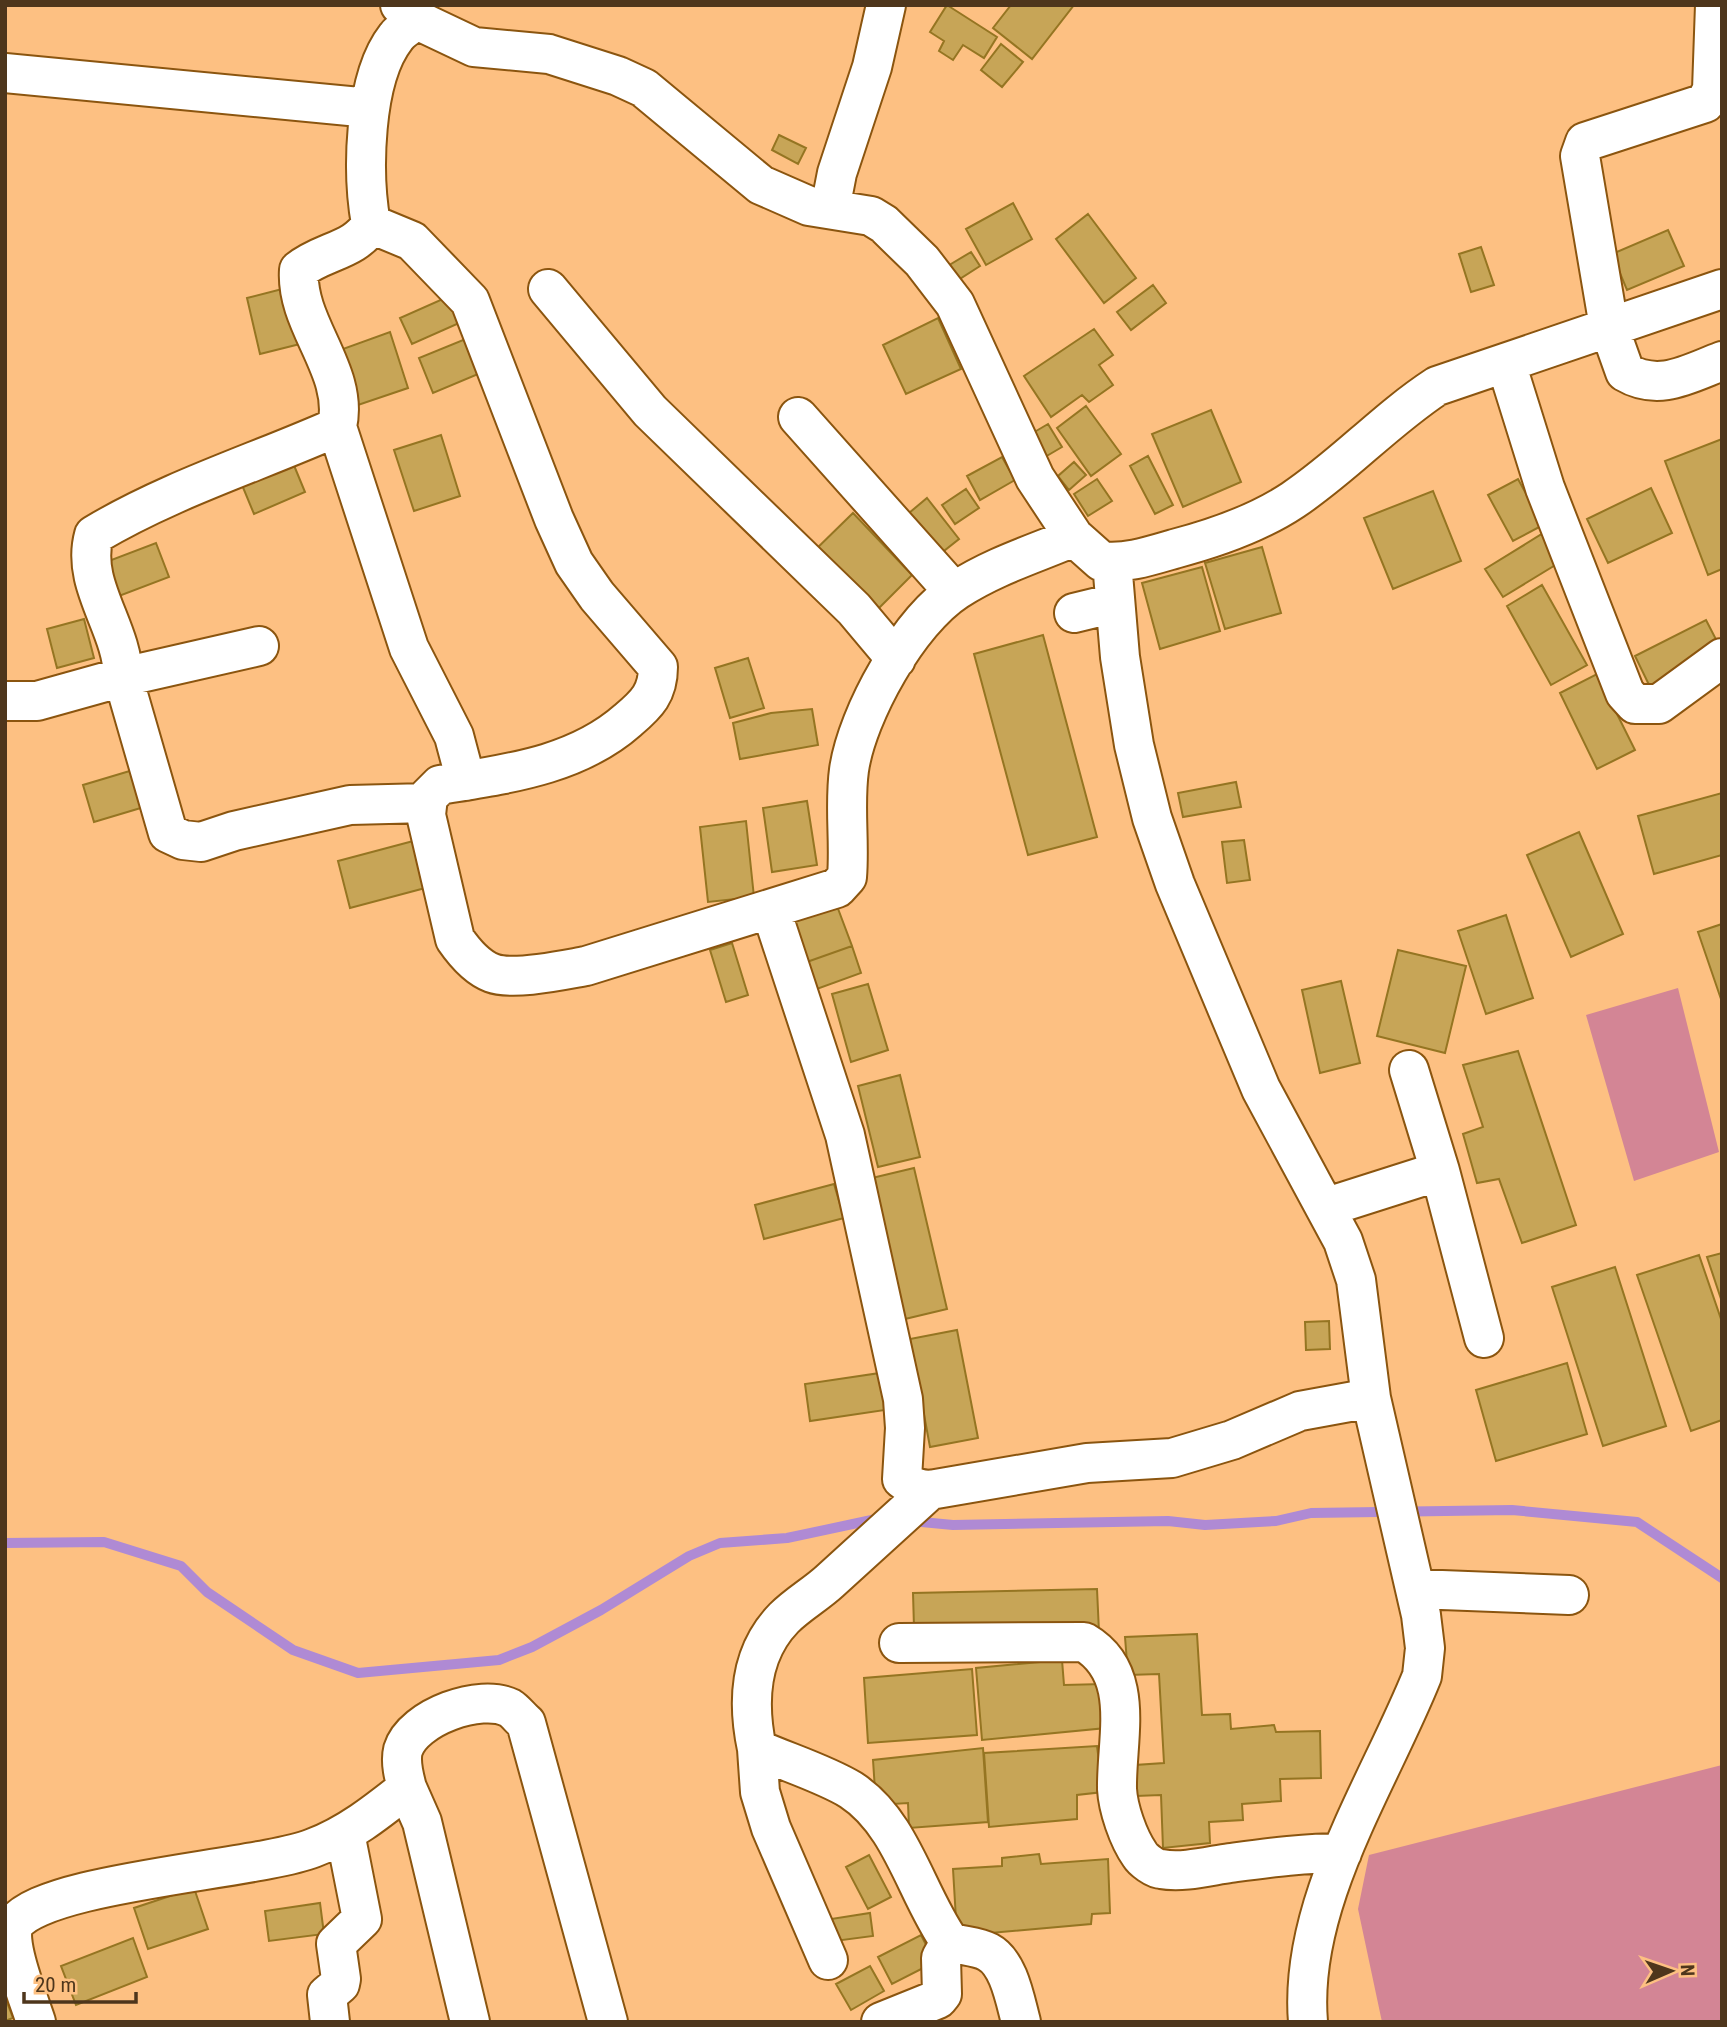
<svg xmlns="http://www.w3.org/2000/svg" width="1727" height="2027" viewBox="0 0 1727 2027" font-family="'Roboto Condensed',sans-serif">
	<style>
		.green { fill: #d38595 }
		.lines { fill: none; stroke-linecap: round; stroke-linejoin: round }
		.stream { stroke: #af8ad4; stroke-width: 10 }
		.building { fill: #c7a557; stroke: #957522; stroke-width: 2 }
		.minor-casing { stroke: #8b550f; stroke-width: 42 }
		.minor { stroke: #fff; stroke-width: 38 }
	</style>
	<rect width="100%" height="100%" fill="#fdc082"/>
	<path class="green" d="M1678 988 1719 1152 1634 1181 1586 1015Z
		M1722 1765V2022H1382L1358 1909 1369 1855Z"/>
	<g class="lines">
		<path class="stream" d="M911 1521 953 1525 1168 1521 1205 1525 1276 1521 1311 1513 1512 1510 1637 1522 1722 1578
			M5 1543 104 1542 181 1566 207 1592 293 1650 358 1673 499 1660 532 1647 601 1610 689 1556 720 1543 787 1538 881 1518"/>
	</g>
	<path class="building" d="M947 5 997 37 984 58 963 45 953 60 939 51 944 41 930 32Z
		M1011 5H1074L1032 59 993 28Z
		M1001 44 1023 62 1002 87 981 70Z
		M779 135 806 148 798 164 772 150Z
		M1013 203 1032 239 986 265 966 229Z
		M1088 214 1136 278 1104 303 1056 239Z
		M1668 230 1684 266 1627 290 1612 254Z
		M1481 247 1494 285 1471 292 1459 254Z
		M971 252 980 266 955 282 946 267Z
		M1153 285 1166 303 1131 330 1117 312Z
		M290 287 304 343 260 354 247 298Z
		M454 294 466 320 412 344 400 318Z
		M938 318 961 369 906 394 883 345Z
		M1094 329 1113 355 1099 365 1113 385 1089 402 1082 395 1051 417 1024 376Z
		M390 332 408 388 358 405 340 350Z
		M468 338 483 372 433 393 419 358Z
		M1086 406 1121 454 1091 476 1057 428Z
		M1211 410 1241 482 1183 507 1152 434Z
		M1048 424 1062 447 1045 457 1031 434Z
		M441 435 460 496 414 511 394 450Z
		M1722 439V569L1708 575 1665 461Z
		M1148 456 1173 505 1155 514 1130 466Z
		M1002 457 1015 480 980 500 967 476Z
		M1074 462 1086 475 1069 490 1058 476Z
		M293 463 305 492 254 514 242 485Z
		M1097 479 1112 501 1088 516 1074 494Z
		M1518 479 1543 525 1513 541 1488 495Z
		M1651 488 1672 533 1608 563 1587 519Z
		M966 489 979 508 955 524 942 505Z
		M1433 491 1461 561 1393 589 1364 518Z
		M927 498 959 539 935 558 903 518Z
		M853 513 912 575 870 617 810 555Z
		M1545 532 1562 561 1503 597 1485 569Z
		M156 543 169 577 119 596 106 562Z
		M1262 547 1281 613 1225 629 1205 563Z
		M1202 567 1220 631 1160 649 1142 583Z
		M1542 585 1587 665 1551 685 1507 606Z
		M84 619 94 658 57 668 47 629Z
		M1706 620 1722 651 1652 691 1635 656Z
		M1043 635 1097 837 1028 855 974 654Z
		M748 658 764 708 730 718 715 668Z
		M1597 674 1635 750 1597 769 1560 693Z
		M812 709 818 745 740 759 733 723 771 713Z
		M143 767 154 804 94 822 83 785Z
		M1236 782 1241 807 1183 817 1178 793Z
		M1722 793V855L1654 874 1638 816Z
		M807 801 817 865 772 872 763 808Z
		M746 821 754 897 708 902 700 827Z
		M1579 832 1623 934 1571 957 1527 855Z
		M417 840 429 887 350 908 338 861Z
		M1244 840 1250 880 1227 883 1222 842Z
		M837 906 852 946 804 963 790 923Z
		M1506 915 1533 998 1486 1014 1458 931Z
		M1722 924V1002L1698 932Z
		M732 943 748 995 726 1002 710 950Z
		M852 946 861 973 814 990 804 963Z
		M1398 950 1466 966 1445 1053 1377 1036Z
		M1341 981 1360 1063 1320 1073 1302 990Z
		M868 984 888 1050 851 1062 832 994Z
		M1518 1051 1576 1225 1522 1243 1499 1179 1477 1183 1463 1134 1483 1127 1463 1065Z
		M900 1075 920 1157 878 1167 858 1086Z
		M914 1168 947 1309 905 1319 872 1178Z
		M834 1184 844 1218 764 1239 755 1205Z
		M1722 1253V1302L1707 1257Z
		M1699 1255 1722 1322V1420L1691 1431 1637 1275Z
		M1615 1267 1666 1426 1603 1446 1552 1287Z
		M1329 1321 1330 1349 1306 1350 1305 1322Z
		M957 1330 978 1438 930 1447 910 1339Z
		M1567 1363 1587 1434 1496 1461 1476 1390Z
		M880 1373 885 1410 810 1421 805 1384Z
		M1097 1589 1099 1632 914 1627 913 1593Z
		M1197 1634 1202 1715 1230 1714 1231 1729 1274 1725 1276 1732 1320 1731 1321 1778 1280 1779 1281 1801 1242 1804 1243 1820 1209 1822 1210 1843 1163 1848 1161 1795 1136 1796 1135 1765 1164 1763 1159 1674 1128 1675 1125 1637Z
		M1062 1660 1064 1685 1103 1684 1106 1728 982 1740 976 1668Z
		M972 1669 977 1735 868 1743 864 1678Z
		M1097 1746 1103 1792 1077 1795V1819L989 1827 984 1753Z
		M983 1748 988 1822 909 1828 908 1803 876 1805 873 1760Z
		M1039 1854 1041 1864 1108 1859 1110 1913 1092 1914 1091 1924 957 1936 953 1869 1002 1866V1858Z
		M869 1855 891 1897 868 1909 846 1867Z
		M194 1888 208 1929 148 1949 134 1908Z
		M320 1903 324 1934 269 1941 265 1911Z
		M870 1913 873 1936 835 1941 831 1919Z
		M921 1935 935 1962 892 1984 878 1957Z
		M133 1938 147 1977 76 2005 61 1966Z
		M870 1966 884 1991 851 2010 836 1984Z
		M5 1997 13 2018 5 2021Z"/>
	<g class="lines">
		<g class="minor-casing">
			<path id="minor" d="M400 5 417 20 474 47 549 54 618 76 644 88 761 185 809 206 871 216 884 224 922 261 955 304 1035 478 1074 537 1101 561C1126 564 1150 556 1174 549 1216 538 1257 524 1293 500 1344 466 1385 420 1437 386L1722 289
				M1715 5 1712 90 1705 103 1585 142 1580 156 1609 327 1625 372C1659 392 1688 374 1722 361
				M5 73 370 108
				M830 209 837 173 872 67 886 5
				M371 224 412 241 470 301 554 519 574 563 597 596 658 667C658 693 647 704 628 720 576 766 506 774 440 785L428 797 426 815 455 939C464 952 476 967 492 973 513 981 563 970 586 966L837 888 847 877C850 841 844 806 849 770 857 714 909 621 957 590 994 566 1034 554 1074 537
				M548 289 650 411 854 609 896 659
				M1506 363 1545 488 1625 693 1635 704H1659L1722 658
				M798 417 954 592
				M337 427 409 648 454 736 466 781
				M1112 562 1120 657 1134 745 1152 818 1175 884 1261 1089 1343 1241 1356 1280 1371 1398 1421 1615 1425 1648 1422 1676C1379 1783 1298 1903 1308 2022
				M1074 613 1115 603
				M259 646 123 677 168 833 183 840 201 842 234 831 350 805 427 803
				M5 701H37L123 677C123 628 80 585 94 535 171 489 256 463 337 427 350 371 295 325 299 270 322 251 356 251 371 224 362 174 363 79 396 37 401 30 410 25 417 20
				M771 910 845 1135 903 1399 905 1428 902 1479C912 1487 917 1489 930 1490L1087 1463 1172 1458 1232 1440 1300 1411 1371 1398
				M1409 1070 1440 1171 1484 1338
				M1327 1207 1440 1171
				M930 1490C897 1520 864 1550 830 1581 816 1594 798 1604 784 1618 749 1654 747 1702 757 1749 786 1762 825 1774 851 1790 902 1823 916 1894 950 1942 961 1946 977 1946 988 1952 1009 1963 1015 2000 1021 2022
				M1416 1589 1569 1595
				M899 1643 1084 1642C1137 1673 1116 1738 1117 1789 1118 1808 1128 1838 1140 1855 1143 1860 1155 1869 1161 1869 1183 1873 1209 1866 1230 1863 1268 1858 1304 1853 1342 1853
				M757 1749 760 1792 771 1828 828 1960
				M407 1788C404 1777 400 1762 403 1750 413 1717 481 1693 510 1708 515 1711 521 1719 526 1723L608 2022
				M36 2022C30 2003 5 1941 14 1925 40 1882 257 1870 313 1848 348 1835 378 1811 407 1788L422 1822 470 2022
				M330 2022 327 1995 340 1984 341 1979 336 1944 362 1919 345 1833
				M881 2022 938 1999 942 1994 941 1958 950 1942"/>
		</g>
		<use href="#minor" class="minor"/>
	</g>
	<rect width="1727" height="2027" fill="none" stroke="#4e361c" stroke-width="14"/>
	<g transform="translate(1671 1971) rotate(88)" stroke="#fdc082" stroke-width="5" paint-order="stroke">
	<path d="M0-5L12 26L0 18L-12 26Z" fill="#4e361c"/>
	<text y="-10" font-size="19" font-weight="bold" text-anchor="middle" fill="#4e361c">N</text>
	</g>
	<path d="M24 1992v10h112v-10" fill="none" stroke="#4e361c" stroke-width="3.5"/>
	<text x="35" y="1992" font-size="21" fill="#4e361c" stroke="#fdc082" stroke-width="5" paint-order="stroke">20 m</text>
</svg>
